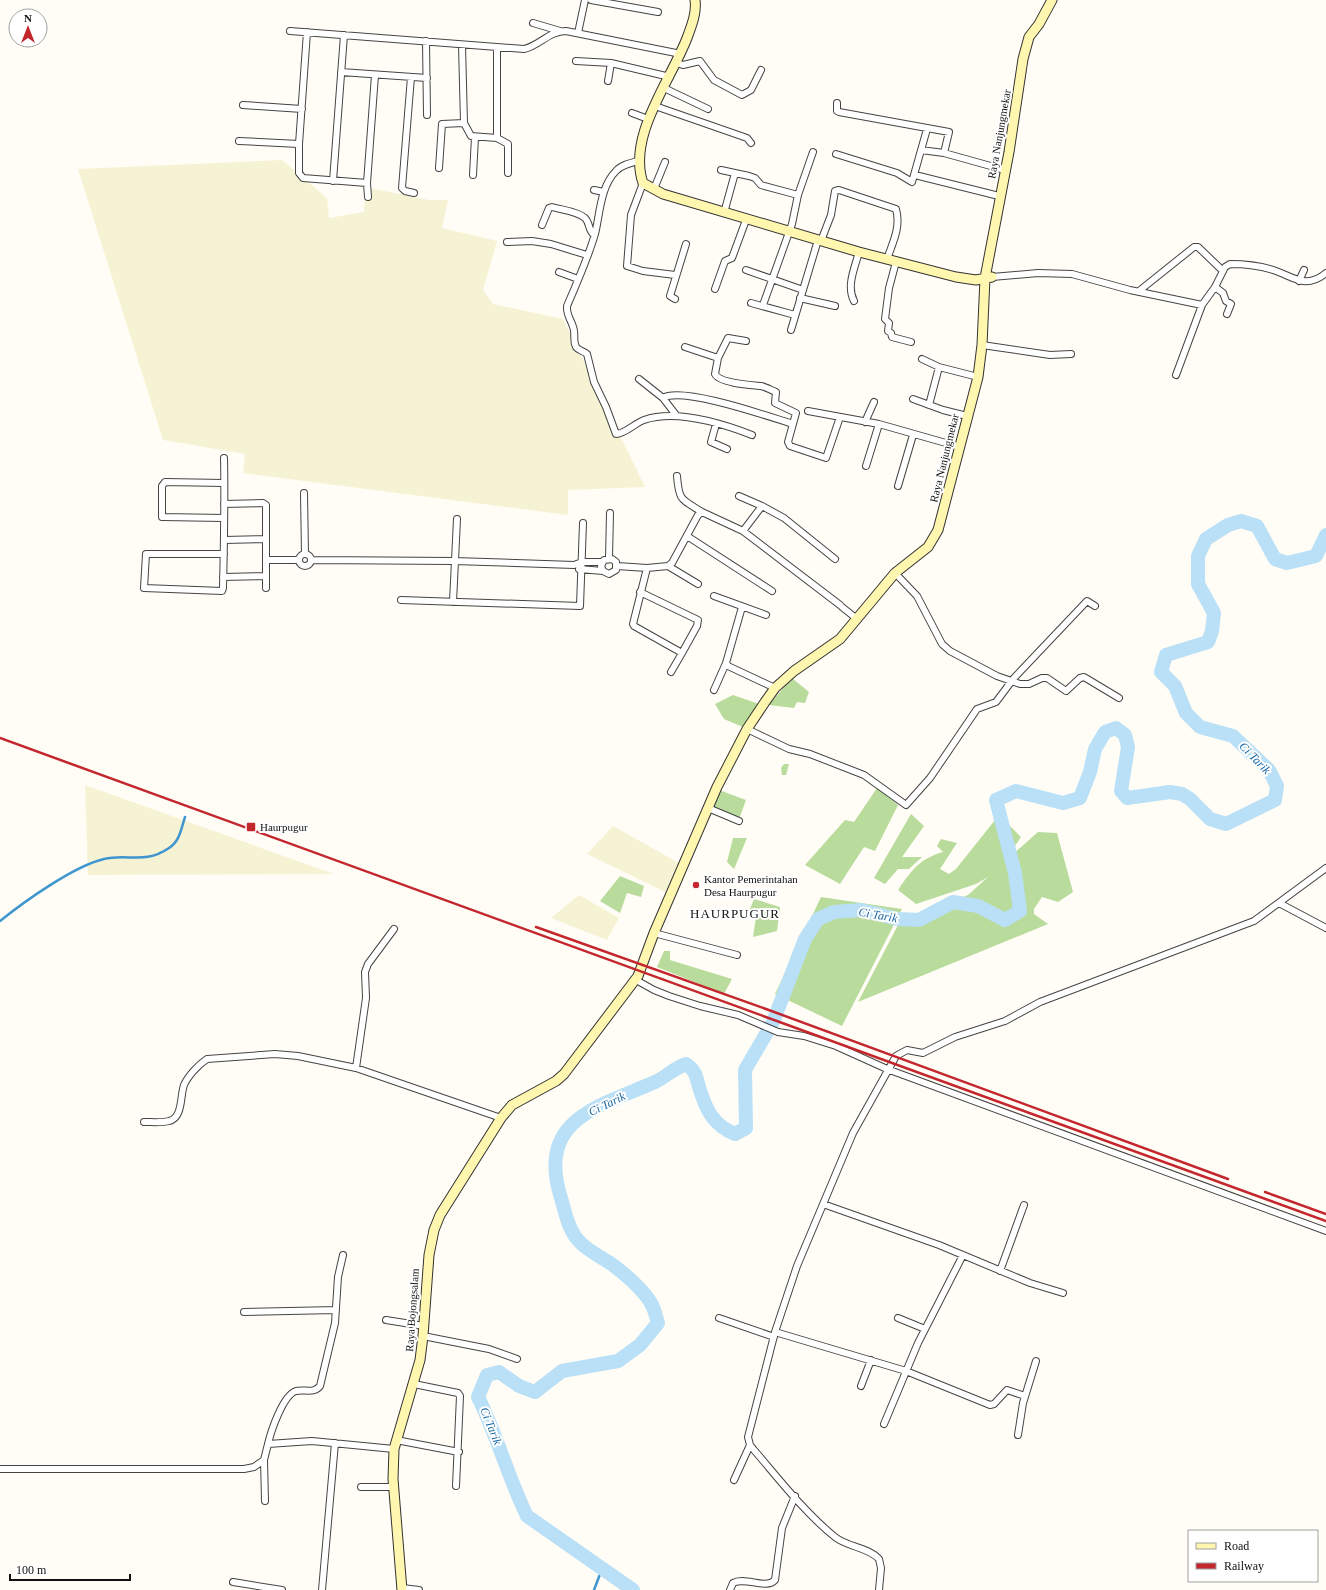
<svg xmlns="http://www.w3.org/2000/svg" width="1326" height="1590" viewBox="0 0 1326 1590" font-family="Georgia,serif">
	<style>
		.farmland { fill: #f6f3d4 }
		.forest { fill: #b9dc9c }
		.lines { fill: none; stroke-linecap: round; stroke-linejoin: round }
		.stream { stroke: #3f96cf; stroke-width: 2.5 }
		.river { stroke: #b9e0f7; stroke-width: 14 }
		.street-casing { stroke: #444; stroke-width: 8 }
		.secondary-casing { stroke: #333; stroke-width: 11 }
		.street { stroke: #fff; stroke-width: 6 }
		.secondary { stroke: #fff6b0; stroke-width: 9 }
		.rail { stroke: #c4262e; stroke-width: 2.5 }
		.poi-dot { fill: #c4262e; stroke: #fff; stroke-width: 1.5 }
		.labels { text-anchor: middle; stroke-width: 4; stroke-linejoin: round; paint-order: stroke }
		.street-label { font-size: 11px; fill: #111; stroke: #fff }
		.poi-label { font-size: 11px; fill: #111; stroke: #fff; text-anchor: start }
		.water-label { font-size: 12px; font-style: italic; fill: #1768a6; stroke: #fff }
		.quarter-label { font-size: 13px; letter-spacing: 1px; fill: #111; stroke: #fff }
	</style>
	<rect width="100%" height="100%" fill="#fffdf5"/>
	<path class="farmland" d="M282 160 327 198 329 218 364 212 366 188 375 189 429 200H448L442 228 497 241 483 290 493 304 563 319 645 487 568 490V515L243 473 245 454 163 440 78 169Z
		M85 785 334 874 88 875Z
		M613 826 679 863 665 892 587 854Z
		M579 895 619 918 607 940 551 918Z"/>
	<path class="forest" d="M792 678 809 692 805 703 797 702 794 708 769 705Z
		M733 695 759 704 745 728 724 719 715 704Z
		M784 764H789L786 775H782L781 768Z
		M877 788 898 805 875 851 864 847 840 884 805 865 845 820 854 822Z
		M719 790 746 800 739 819 712 808Z
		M911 814 924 826 902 857H922L909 869H898L885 884 874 878Z
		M999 815 1021 837 1004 862 1038 832 1057 833 1073 892 1058 902 1042 897 1034 909V914L1048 924 858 1002 898 925 968 895 988 877 976 884 916 904 898 890C911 871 919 859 943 852L937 846 941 839 957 843 940 869 949 874 956 869Z
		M733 838H747L734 869 727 862Z
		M620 876 644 886 641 897 627 893 620 913 600 901Z
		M821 897 902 909 842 1026 775 994Z
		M754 899 780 907 777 931 753 937 756 917 748 914Z
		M664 951H670V960L732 979 724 994 657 967Z"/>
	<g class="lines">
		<path class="stream" d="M0 921C25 901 74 866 104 859 128 853 144 865 169 848 180 841 181 829 185 817
			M594 1590 602 1569"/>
		<path class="river" d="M633 1590 527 1516C508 1477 497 1435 478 1397L487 1375 499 1372 519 1386 535 1392 562 1371 618 1361 640 1345 658 1323C656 1317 655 1311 652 1305 645 1291 623 1272 610 1263 599 1256 585 1249 578 1240 568 1229 565 1211 561 1198 536 1119 598 1107 655 1082 666 1077 674 1068 686 1064 696 1071 696 1076 699 1087 706 1110 713 1125 735 1134L746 1128 745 1070 773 1022 805 939 818 919 834 912 861 910 898 919 919 920 953 902 978 906 1005 920 1020 911 1015 873 996 800 1016 791 1063 803 1080 798 1090 772 1095 749 1105 732 1116 728 1125 735 1128 747 1121 791 1127 798 1170 792 1182 794 1190 799 1210 819 1226 824 1275 800 1277 786 1269 770 1233 736 1200 727 1186 713 1175 686 1161 672 1166 655 1208 642 1212 631 1214 613 1198 584V556L1206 539 1228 525 1241 521 1257 526 1275 559 1287 563 1316 556 1326 535"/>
		<g class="street-casing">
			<path id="street" d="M591 0 658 12
				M533 23 560 31
				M290 31 524 49C539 46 549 31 566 31L681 54
				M307 32 299 144V173L303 178 367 183
				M578 33 585 0
				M426 41 427 115
				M462 45 464 123
				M497 47V138L508 144V173
				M576 61 611 63 670 77
				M677 63 683 65 700 61 714 80 742 95 751 90 761 70
				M341 72 427 78
				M411 77 402 188 405 191 414 193
				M608 81 611 63
				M664 88 708 109
				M837 103V111L839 112 949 132 944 153
				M243 105 302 109
				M655 106 747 138 751 143
				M632 113 648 119
				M239 141 299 144
				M921 150 944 153 1005 170
				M836 154 897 173 912 182 927 129
				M638 161C630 163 621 165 616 171 600 187 600 214 595 234 588 258 577 283 567 306 566 316 573 322 574 331 575 337 573 341 576 347 579 351 584 351 587 354L594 382 606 407 616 434C625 434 635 423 644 420 676 409 721 423 752 435
				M439 168 442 124 464 123 471 136 497 138
				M721 170 749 176 755 178 761 185 798 195
				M473 175 475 137
				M915 175 999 196
				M333 181 344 35
				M643 183 631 215 627 266 643 271 675 275
				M654 189 665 162
				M594 190 604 192
				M368 197 367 183 375 75
				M724 213 735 173
				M542 225 549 208 552 207C562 210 577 211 585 218 590 223 588 230 594 235
				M821 241 831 215 835 191 839 190 896 209C901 227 893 242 887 259
				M507 242 532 241 551 244 587 255
				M896 262 889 288 885 319 889 323 888 331 891 333 892 337 911 342
				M746 270 803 290
				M559 272 578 279
				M992 277 1038 273 1072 274 1130 290 1202 305 1215 287 1225 267 1230 264C1245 264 1262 266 1276 271 1295 278 1307 289 1326 273
				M1299 281 1304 270
				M1215 287 1223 293 1226 301 1231 304 1227 314
				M715 289 725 261 732 258 746 220
				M1139 291 1194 247H1198L1223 271
				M800 298 835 306
				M675 299 670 296 686 244
				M854 301C846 286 855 267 859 252
				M751 303 795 315
				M763 305 792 224 798 195 813 152
				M791 330 818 240
				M746 341 728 338 718 358 715 374C719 383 751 385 761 386 766 387 771 390 776 392L775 403 796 413 788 442 790 446 826 458 840 417
				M982 345 1050 355 1071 354
				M685 347 718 358
				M922 359 939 367 978 377
				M1176 375 1202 305
				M639 379 663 398 676 415
				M663 398C682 386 770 417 793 424
				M913 399 943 410 967 416
				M929 405 939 367
				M808 411 879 424 960 447
				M865 422 874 402
				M716 424 711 442 727 449
				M866 466 879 424
				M677 476C679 501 681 499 702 512
				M898 486 913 435
				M304 493 305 554
				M739 496 762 506 743 531
				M224 504 263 503 266 505V588
				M762 506 784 518 835 559
				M224 518 162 517V486L165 482 224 483
				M687 536 772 591
				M224 540 266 539
				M299 560a6 6 0 1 1 12 0a6 6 0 1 1-12 0Z
				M224 554H146L144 588 222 591 223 588C224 544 225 501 224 458
				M609 558 610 513
				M266 560H299
				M312 560 454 561 574 565 582 562H602
				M617 566 647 568
				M668 566 698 584
				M579 569 603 571 609 574 616 570V562L612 559 604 560 601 566 603 571
				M895 573 917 596 942 644 950 651 997 676 1020 684H1029L1042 678H1047L1066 691 1080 678 1084 677 1119 698
				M223 577 266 576
				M640 592 698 620 697 626 682 653 634 626 633 624 647 568 668 566 672 563 698 515 702 512 743 531 840 605
				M714 596 766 615
				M401 600 580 606 583 523
				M453 602 457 519
				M742 607 726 663 728 666 775 688
				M842 607 857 619
				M671 672 682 653
				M714 690 726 663
				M747 729 789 749 810 754 864 775 906 805 930 778 977 709 996 702 1014 678 1087 601 1095 606
				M708 808 739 821
				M1279 903 1326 928
				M654 933 737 955
				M636 980 654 990 669 996 700 1006 738 1015 778 1032 804 1036 836 1046 887 1069 1326 1231
				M356 1068 366 998 365 972 368 964 394 929
				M144 1122C152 1122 162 1123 169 1121 183 1118 180 1096 184 1085 188 1076 198 1065 207 1059L275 1054 298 1056 356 1068 501 1118
				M823 1204 939 1245 1030 1283 1063 1293
				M1000 1271 1024 1205
				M244 1312 336 1310
				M719 1318 774 1337
				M898 1318 925 1329
				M386 1320 424 1326
				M775 1332 906 1371 990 1405 994 1404 1007 1390 1025 1396
				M423 1336 489 1349 517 1359
				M414 1384 458 1393 460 1396 456 1486
				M861 1386 871 1360
				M884 1424 918 1343 963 1255
				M1018 1435 1023 1403 1036 1361
				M396 1440 459 1452
				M268 1444C271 1431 283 1395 296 1391 304 1389 314 1394 320 1386L335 1323 338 1277 343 1255
				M264 1460 265 1501
				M0 1469H244L254 1467 264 1460 268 1444 312 1441 394 1449
				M734 1480 750 1445
				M361 1487H393
				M233 1582 282 1590
				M402 1588 419 1590
				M322 1590 335 1443
				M730 1590 733 1583C745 1576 766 1590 775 1580L782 1528 795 1496
				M879 1590 881 1568 879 1559C868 1547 847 1547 835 1537 805 1513 779 1479 754 1450L750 1445 748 1437 775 1332 797 1266 853 1133 896 1056 907 1050 923 1053 955 1037 1005 1021 1040 1002 1254 921 1326 868"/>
		</g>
		<g class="secondary-casing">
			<path id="secondary" d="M695 0C697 13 691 27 687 38 670 82 627 136 643 183L663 194 859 252 956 277 976 280 992 277
				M402 1590 393 1479 394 1449 420 1360 423 1336 429 1255 434 1230 440 1215 501 1118 512 1105 556 1081 564 1074 638 976 654 933 717 787 747 729 765 702 775 688 794 671 840 639 895 573 928 547 938 530 978 377 982 345 985 278 1009 152 1023 59 1029 37 1039 24 1052 0"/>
		</g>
		<use href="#street" class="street"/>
		<use href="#secondary" class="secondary"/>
		<path class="rail" d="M0 738 1326 1221
			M536 927 766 1009 1228 1179
			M1265 1192 1326 1214"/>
	</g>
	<g class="poi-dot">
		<rect x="246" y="822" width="10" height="10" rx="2"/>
		<circle cx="696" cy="885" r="4"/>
	</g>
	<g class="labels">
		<g class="street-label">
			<text transform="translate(999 134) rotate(-80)" y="4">Raya Nanjungmekar</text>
			<text transform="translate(944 458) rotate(-76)" y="4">Raya Nanjungmekar</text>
			<text transform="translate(412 1310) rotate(-86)" y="4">Raya Bojongsalam</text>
		</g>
		<g class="poi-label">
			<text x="260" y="831">Haurpugur</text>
			<text x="704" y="883">Kantor Pemerintahan<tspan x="704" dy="13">Desa Haurpugur</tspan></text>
		</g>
		<g class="water-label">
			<text transform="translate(1255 758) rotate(46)" y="4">Ci Tarik</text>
			<text transform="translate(878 915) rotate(10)" y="4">Ci Tarik</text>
			<text transform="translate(607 1104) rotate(-26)" y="4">Ci Tarik</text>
			<text transform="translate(491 1426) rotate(68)" y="4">Ci Tarik</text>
		</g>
		<g class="quarter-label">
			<text x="735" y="918">HAURPUGUR</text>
		</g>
	</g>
	<rect x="1188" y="1530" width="130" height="52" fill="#ffffff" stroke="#a0a0a0"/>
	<rect x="1196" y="1543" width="20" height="6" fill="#fff6b0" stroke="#a0a0a0"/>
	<text x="1224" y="1550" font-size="12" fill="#111111">Road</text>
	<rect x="1196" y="1563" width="20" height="6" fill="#c4262e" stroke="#a0a0a0"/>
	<text x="1224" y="1570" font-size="12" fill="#111111">Railway</text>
	<g transform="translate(28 28)"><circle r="19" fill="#ffffff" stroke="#a0a0a0"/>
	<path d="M0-3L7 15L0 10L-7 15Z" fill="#c4262e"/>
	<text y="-6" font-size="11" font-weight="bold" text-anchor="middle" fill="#111111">N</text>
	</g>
	<path d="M10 1574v6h120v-6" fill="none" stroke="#111111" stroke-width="2"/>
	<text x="16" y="1574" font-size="12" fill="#111111" stroke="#ffffff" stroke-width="3" paint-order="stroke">100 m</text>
</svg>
